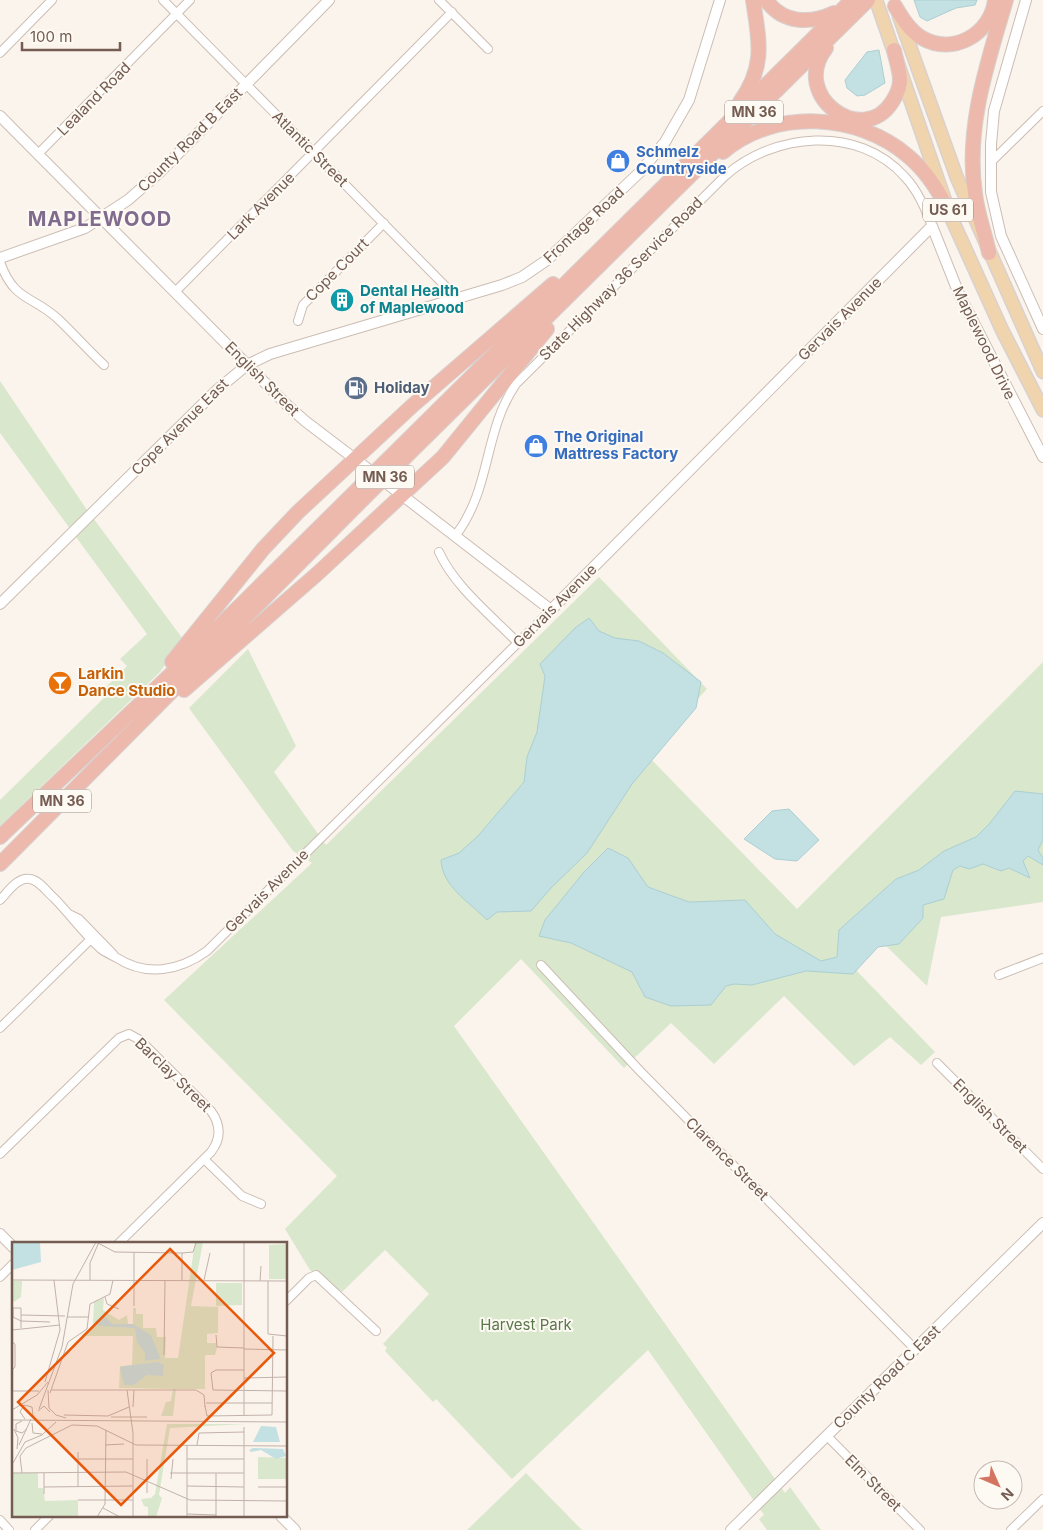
<svg xmlns="http://www.w3.org/2000/svg" width="1043" height="1530" viewBox="0 0 1043 1530" font-family="Inter,sans-serif">
	<style>
		.green { fill: #d9e7cc }
		.water { fill: #c3e0e2; stroke: #abcfd3 }
		.lines { fill: none; stroke-linecap: round; stroke-linejoin: round }
		.minor-casing { stroke: #ccbdb3; stroke-width: 10 }
		.tertiary-casing { stroke: #ccbdb3; stroke-width: 12 }
		.primary-casing { stroke: #d8d1cf; stroke-width: 15 }
		.motorway-casing { stroke: #d8d1cf; stroke-width: 16 }
		.minor { stroke: #fff; stroke-width: 8 }
		.tertiary { stroke: #fff; stroke-width: 10 }
		.primary { stroke: #f0d4ae; stroke-width: 12 }
		.motorway { stroke: #ecb9ac; stroke-width: 14 }
		.tertiary-bridge-casing { stroke: #ccbdb3; stroke-width: 12; stroke-linecap: butt }
		.tertiary-bridge { stroke: #fff; stroke-width: 10 }
		.labels { text-anchor: middle; stroke-width: 4; stroke-linejoin: round; paint-order: stroke }
		.shield { fill: #fdf9f3; stroke: #9d8b82; stroke-width: 1 }
		.shield-label { font-size: 14px; font-weight: bold; fill: #745c52 }
		.street-label { font-size: 15px; fill: #745c52; stroke: #fdf9f3 }
		.shop-label { font-size: 15px; font-weight: bold; fill: #366cbe; stroke: #fdf9f3; text-anchor: start }
		.culture-label { font-size: 15px; font-weight: bold; fill: #0d838f; stroke: #fdf9f3; text-anchor: start }
		.service-label { font-size: 15px; font-weight: bold; fill: #4e5e75; stroke: #fdf9f3; text-anchor: start }
		.food-label { font-size: 15px; font-weight: bold; fill: #c56008; stroke: #fdf9f3; text-anchor: start }
		.park-label { font-size: 15px; fill: #5b784c; stroke: #fdf9f3 }
		.district-label { font-size: 20px; font-weight: bold; letter-spacing: 1px; fill: #806a8e; stroke: #fdf9f3 }
		.inset-road { fill: none; stroke: #c1b2aa; stroke-width: 1 }
		.view { fill: #e8590c; fill-opacity: 0.15; stroke: #e8590c; stroke-width: 2.5 }
		.inset-edge { fill: none; stroke: #745c52; stroke-width: 2.5 }
	</style>
	<rect width="100%" height="100%" fill="#fbf4ed"/>
	<path class="green" d="M0 381 85 507 183 639 160 672 0 826V800L108 694 104 689 127 666 120 659 147 634 0 433Z
		M599 577 707 689 646 754 797 909 1043 662V902L941 917 927 986 883 943 853 967 935 1052 921 1065 890 1037 854 1066 784 996 714 1064 671 1023 624 1068 521 959 454 1026 785 1493 790 1487 821 1530H767L759 1519 764 1515 648 1350 512 1479 436 1399 433 1402 385 1351 387 1348 383 1344 429 1294 385 1250 342 1292 310 1270 285 1229 337 1176 164 1000 312 863 293 851 189 708 248 649 296 746 274 772 326 845Z
		M526 1473 582 1530H467Z"/>
	<path class="water" d="M914 0H977L975 5 956 8 927 21 920 17Z
		M879 50 885 83 865 95 857 96 847 88 845 80 867 52Z
		M589 618 599 631 615 638 639 641 663 653 701 682 696 708 632 784 587 853 551 888 531 911 497 912 487 920C469 902 442 886 441 860L459 853 478 836 524 782 527 757 537 732 545 676 540 664 575 628Z
		M1015 791 1043 794V840L1038 850 1043 858V865L1028 856 1023 861 1030 878 1009 868 1001 871 983 864 969 869 960 866 953 870 944 899 923 905V918L899 944 878 947 853 974 806 971 752 985 734 984 726 986 711 1005 671 1006 645 997 632 972 571 943 539 936 545 920 584 872 608 848 628 858 648 887 689 902 745 900 775 934 821 961 837 957 839 930 896 879 919 870 944 851 976 837 990 823Z
		M789 809 819 840 797 861 775 859 744 839 772 811Z"/>
	<g class="lines">
		<g class="minor-casing">
			<path id="minor" d="M163 0 457 298
				M439 0 488 49
				M0 53 52 0
				M38 154 190 0
				M991 162 1043 111
				M0 262C14 301 31 295 57 318 73 333 88 350 104 365
				M175 292 452 12
				M298 321 303 305 384 223
				M456 535C492 487 483 432 516 384L725 176C773 133 858 124 905 177 918 191 925 208 932 226
				M439 552C455 587 491 615 518 643
				M0 900C7 893 18 876 30 879 39 880 47 892 54 898 70 914 83 933 101 949 106 953 112 955 117 958 147 977 179 971 207 951L551 610
				M71 915 79 919 113 954
				M541 965 640 1071 915 1349
				M999 975 1043 958
				M0 1028 91 939
				M937 1063 1043 1169
				M0 1154 119 1038 129 1034 140 1040 211 1111C221 1125 221 1139 211 1152L118 1244
				M204 1159 242 1196 261 1204
				M0 1277 14 1263
				M286 1301 309 1278 316 1275 376 1331
				M827 1436 920 1530
				M0 1520 9 1530
				M35 1530 49 1516
				M1011 1530 1043 1499"/>
		</g>
		<g class="tertiary-casing">
			<path id="tertiary" d="M1026 0 994 111 991 144V192L1001 236 1043 329
				M0 116 287 405 305 421 372 472
				M0 258 85 228 128 200 160 172 329 0
				M385 482 551 610 932 226 959 294 1043 457
				M0 604 218 389 247 365 270 354 502 285 522 277 547 260 640 172 665 142 689 100 720 0
				M0 1234 14 1248
				M281 1516 295 1530
				M731 1530 1043 1223"/>
		</g>
		<g class="primary-casing">
			<path id="primary" d="M876 0 950 215 1002 330 1043 410
				M899 16 957 178 1043 372"/>
		</g>
		<g class="motorway-casing">
			<path id="motorway" d="M766 0C783 24 810 24 834 13
				M895 6C902 18 910 31 922 38 953 56 991 34 995 0
				M826 48C789 96 863 148 892 102 896 96 900 87 900 80 900 71 896 60 894 50
				M740 102C766 66 759 40 753 0
				M723 152C774 108 858 113 908 156 925 170 937 188 947 208
				M989 253C985 233 977 213 975 193 965 128 988 61 1006 0
				M172 662 263 549 298 512 412 406 553 284
				M184 690 317 574 443 457 547 329
				M0 837 169 676 852 0
				M0 864 371 491 868 0"/>
		</g>
		<use href="#minor" class="minor"/>
		<use href="#tertiary" class="tertiary"/>
		<use href="#primary" class="primary"/>
		<use href="#motorway" class="motorway"/>
		<g class="tertiary-bridge-casing">
			<path id="tertiary-bridge" d="M372 472 385 482"/>
		</g>
		<use href="#tertiary-bridge" class="tertiary-bridge"/>
	</g>
	<defs>
		<g id="shop-disc" transform="scale(1.25)"><circle r="9.5" fill="#3f7fe0" stroke="#fdf9f3"/><path d="M-5-2.5h2.3a2.7 3.5 0 0 1 5.4 0H5L5.5 6h-11ZM-1.5-2.5h3a1.5 2.3 0 0 0-3 0Z" fill="#fff"/></g>
		<g id="building-disc" transform="scale(1.25)"><circle r="9.5" fill="#0f9aa8" stroke="#fdf9f3"/><path d="M-4-6H4V6H1V3H-1V6H-4ZM-2.5-4.3h1.7v1.8h-1.7ZM.8-4.3h1.7v1.8H.8ZM-2.5-1h1.7V.8h-1.7ZM.8-1h1.7V.8H.8Z" fill="#fff"/></g>
		<g id="fuel-disc" transform="scale(1.25)"><circle r="9.5" fill="#5c6f8a" stroke="#fdf9f3"/><path d="M-5.5-6h7V0h2V4h1.3V-2.5L3-4.5l.8-.8L6-3V5H2.5V1h-1V6h-7ZM-4.2-4.7v3.2H.2V-4.7Z" fill="#fff"/></g>
		<g id="bar-disc" transform="scale(1.25)"><circle r="9.5" fill="#e8710a" stroke="#fdf9f3"/><path d="M-6-5H6L.8 .8V4.5H3.5V6h-7V4.5H-.8V.8Z" fill="#fff"/></g>
	</defs>
	<g fill-rule="evenodd">
		<use href="#shop-disc" x="618" y="161"/>
		<use href="#building-disc" x="342" y="300"/>
		<use href="#fuel-disc" x="356" y="388"/>
		<use href="#shop-disc" x="536" y="446"/>
		<use href="#bar-disc" x="60" y="683"/>
	</g>
	<g class="labels">
		<g class="shield">
			<rect x="725" y="100.5" width="58" height="23" rx="4"/>
			<rect x="923" y="198.5" width="50" height="23" rx="4"/>
			<rect x="356" y="465.5" width="58" height="23" rx="4"/>
			<rect x="33" y="789.5" width="58" height="23" rx="4"/>
		</g>
		<g class="shield-label">
			<text x="754" y="117">MN 36</text>
			<text x="948" y="215">US 61</text>
			<text x="385" y="482">MN 36</text>
			<text x="62" y="806">MN 36</text>
		</g>
		<g class="street-label">
			<text transform="translate(94 99) rotate(-45)" y="5">Lealand Road</text>
			<text transform="translate(190 140) rotate(-45)" y="5">County Road B East</text>
			<text transform="translate(310 149) rotate(45)" y="5">Atlantic Street</text>
			<text transform="translate(261 206) rotate(-45)" y="5">Lark Avenue</text>
			<text transform="translate(584 225) rotate(-43)" y="5">Frontage Road</text>
			<text transform="translate(337 270) rotate(-45)" y="5">Cope Court</text>
			<text transform="translate(621 279) rotate(-45)" y="5">State Highway 36 Service Road</text>
			<text transform="translate(840 319) rotate(-45)" y="5">Gervais Avenue</text>
			<text transform="translate(984 343) rotate(64)" y="5">Maplewood Drive</text>
			<text transform="translate(262 379) rotate(45)" y="5">English Street</text>
			<text transform="translate(180 427) rotate(-45)" y="5">Cope Avenue East</text>
			<text transform="translate(555 606) rotate(-45)" y="5">Gervais Avenue</text>
			<text transform="translate(267 891) rotate(-45)" y="5">Gervais Avenue</text>
			<text transform="translate(173 1075) rotate(44)" y="5">Barclay Street</text>
			<text transform="translate(990 1116) rotate(45)" y="5">English Street</text>
			<text transform="translate(727 1159) rotate(45)" y="5">Clarence Street</text>
			<text transform="translate(887 1377) rotate(-44)" y="5">County Road C East</text>
			<text transform="translate(873 1483) rotate(45)" y="5">Elm Street</text>
		</g>
		<g class="shop-label">
			<text x="636" y="157">Schmelz<tspan x="636" dy="17">Countryside</tspan></text>
			<text x="554" y="442">The Original<tspan x="554" dy="17">Mattress Factory</tspan></text>
		</g>
		<g class="culture-label">
			<text x="360" y="296">Dental Health<tspan x="360" dy="17">of Maplewood</tspan></text>
		</g>
		<g class="service-label">
			<text x="374" y="393">Holiday</text>
		</g>
		<g class="food-label">
			<text x="78" y="679">Larkin<tspan x="78" dy="17">Dance Studio</tspan></text>
		</g>
		<g class="park-label">
			<text x="526" y="1330">Harvest Park</text>
		</g>
		<g class="district-label">
			<text x="100" y="226">MAPLEWOOD</text>
		</g>
	</g>
	<g transform="translate(12 1242)">
		<rect width="275" height="275" fill="#fbf4ed"/>
		<path d="M183 0H191L179 64 206 65V91L195 92V101H204L205 106 203 113H193V147H164L161 174H149L154 160 159 159 161 147 107 146 108 124H120L121 94H69L81 83 82 60 92 56 91 68 107 78 115 73 116 82H121V66H124V72H131V86H144L145 95H154L153 116H166ZM275 2V37H257V3ZM0 39H10V41L9 55 0 61ZM204 41H230V63L204 64ZM155 182H234L158 186 147 253 150 256 144 275H136V265L132 264 129 257 139 256 143 252ZM246 215 275 216V237H246ZM0 231H26V246H31L33 259 66 258V275H0Z" fill="#d9e7cc"/>
		<path d="M0 0H28L29 20 0 28ZM92 73 100 82H121L139 93 149 117 133 119V111L125 100 123 86 87 84 83 79ZM147 120 152 123 151 134 135 133 122 143H112L108 126 111 124ZM249 184 264 185 268 200H241ZM241 206 271 207 274 214 264 217 249 208 239 210 237 208Z" fill="#c3e0e2"/>
		<path class="inset-road" d="M84 0 103 10 170 11 181 10 184 1M232 0V174M122 10V64M0 38 275 39M78 38V21L87 0M170 38V11M192 38 198 11M248 39 249 24M256 39V92L275 94M93 55 95 62 107 67M9 73 53 74M55 75H77M9 86V66H1V75L9 79 38 80M0 88 48 83M204 93 205 105 232 106M0 100 3 102V125L0 128M232 107 275 108M152 113 153 38M204 128 199 131 201 148 275 149M204 128H232M232 136 275 135M33 140 48 88 42 38M36 148 37 166 44 173 54 176M39 148H184L192 153 193 165M115 148 121 191V275M0 149H27M38 151 56 100 75 87 78 62 98 52 101 38M194 161H260M193 164 195 174 260 173 261 94M121 165 122 148M27 167 50 105 61 42 84 0M0 168 25 153 36 140M26 169 32 164 38 170M52 173 96 174 117 165M99 175H135M13 177 8 170 12 163 20 165 21 174M0 178 275 180M10 179 4 182V189L10 191 15 187M20 181 21 191 30 192M232 185V275M2 187 6 196 5 207M7 203 19 177M93 203 112 202M175 203V275M185 203 187 191 232 190M66 210V245M66 217H121M175 217H232M1 221 13 200 30 193 44 180M0 231 114 230 178 258 275 259M10 231 8 214 14 206 60 183 85 184 124 203 275 204M32 231V252M158 231H232M204 231V275M159 237 161 217M175 244 232 245M32 245 121 244M246 245H275M135 251V217M66 258H121M91 266 108 275M175 272 204 273M85 275 93 262 94 188"/>
		<path class="view" d="M158 7 262 111 109 263 6 160Z"/>
		<rect width="275" height="275" class="inset-edge"/>
	</g>
	<g transform="translate(998 1485) rotate(135)"><circle r="24" fill="#fdf9f3" stroke="#c6bab3"/>
	<path d="M0-4L9 19L0 12L-9 19Z" fill="#d47562"/>
	<text y="-8" font-size="14" font-weight="bold" text-anchor="middle" fill="#745c52">N</text>
	</g>
	<path d="M22 42v8h98v-8" fill="none" stroke="#745c52" stroke-width="2.5"/>
	<text x="30" y="42" font-size="15" fill="#745c52" stroke="#fdf9f3" stroke-width="4" paint-order="stroke">100 m</text>
</svg>
